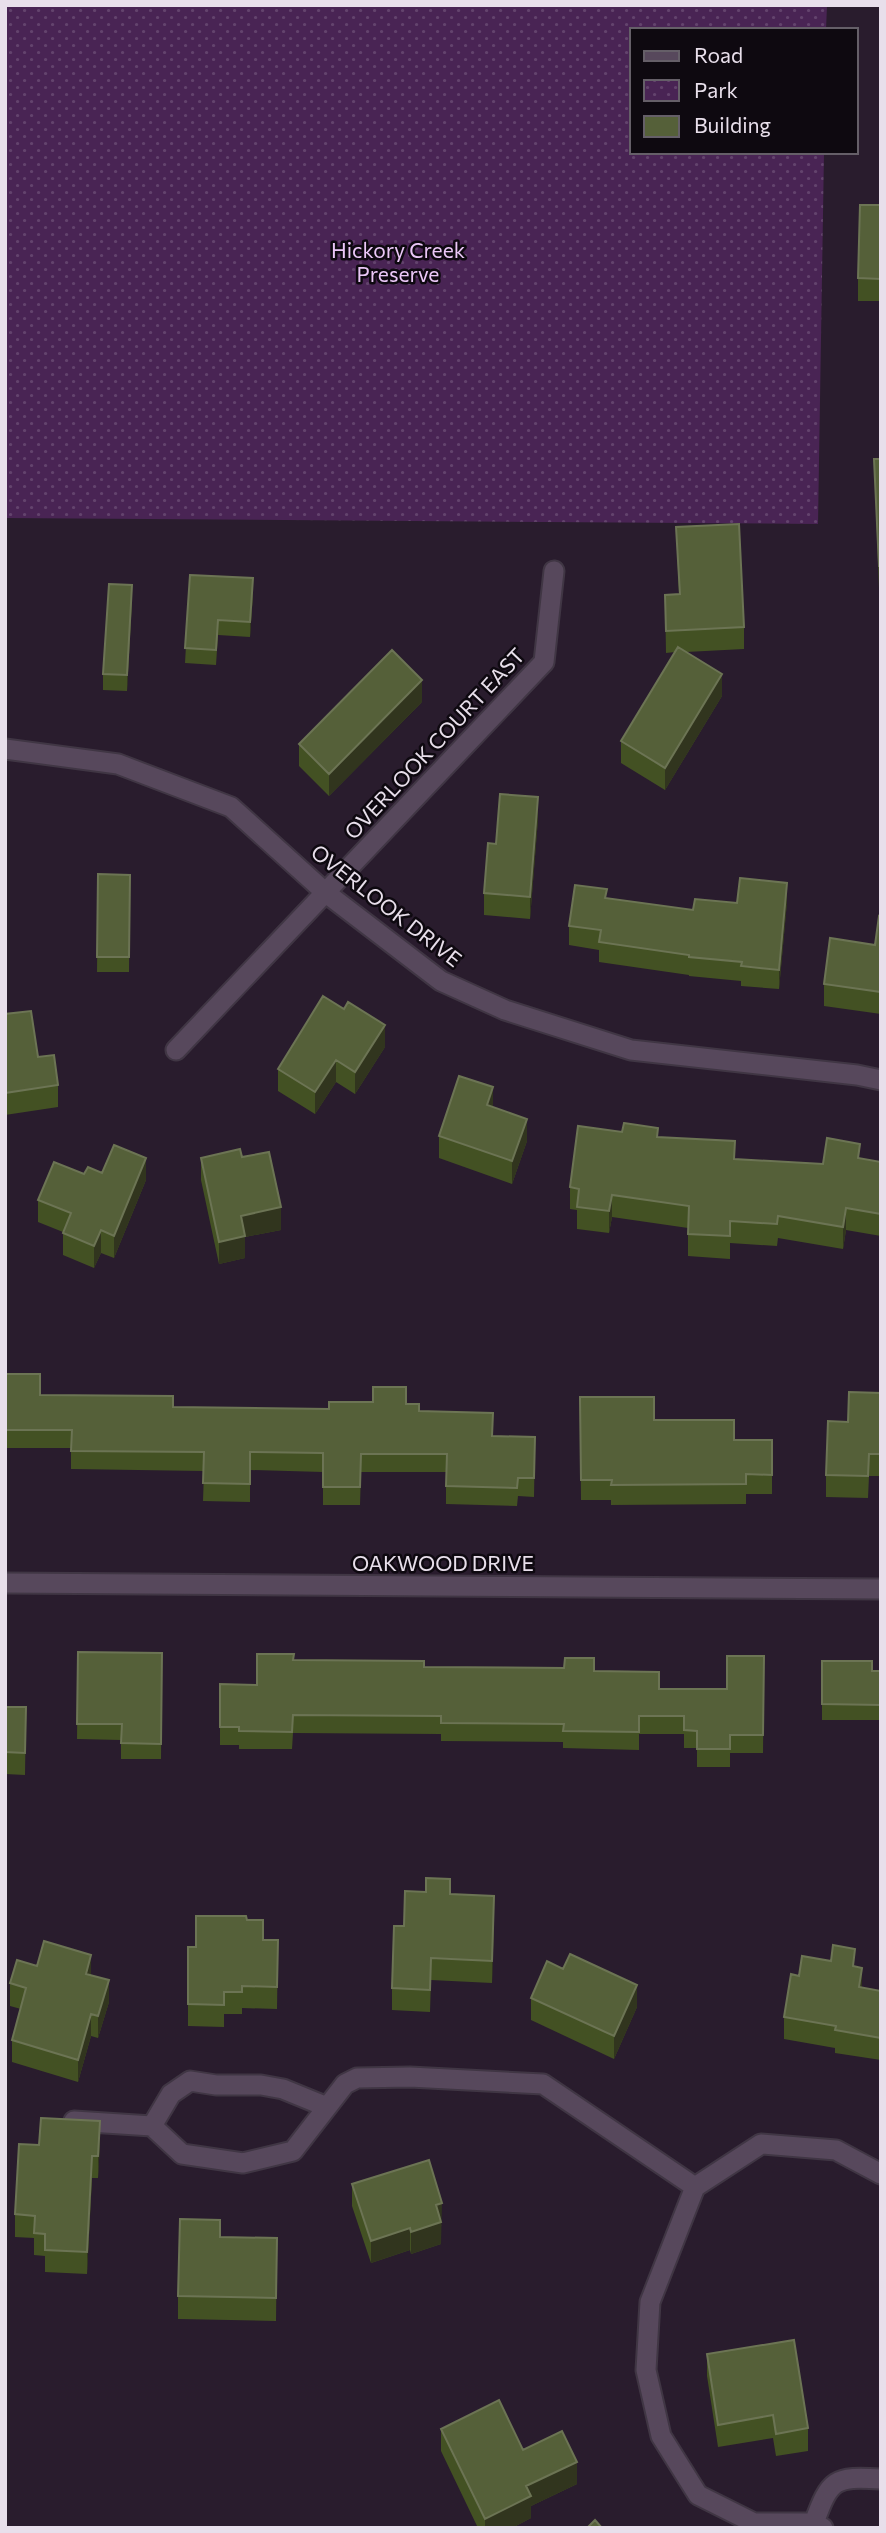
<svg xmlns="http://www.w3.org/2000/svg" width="886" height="2533" viewBox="0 0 886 2533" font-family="Commissioner,sans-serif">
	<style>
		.park { fill: url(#park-dots) }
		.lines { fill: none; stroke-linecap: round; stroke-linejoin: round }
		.minor-casing { stroke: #403644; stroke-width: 23 }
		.minor { stroke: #57485c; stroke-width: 19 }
		.wall { fill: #435123 }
		.shaded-wall { fill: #31351e }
		.building { fill: #556039; stroke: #6c7454; stroke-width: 2 }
		.labels { text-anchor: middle; stroke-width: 5; stroke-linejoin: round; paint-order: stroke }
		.park-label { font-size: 21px; fill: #ebc7f7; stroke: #0e0910 }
		.street-label { font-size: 21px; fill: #e8dfeb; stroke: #0e0910 }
	</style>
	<defs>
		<pattern id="park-dots" width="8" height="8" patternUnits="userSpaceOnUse" patternTransform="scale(1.75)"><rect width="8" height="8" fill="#492454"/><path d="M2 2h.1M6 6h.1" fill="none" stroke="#63436d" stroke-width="1.8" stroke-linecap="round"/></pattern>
	</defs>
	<rect width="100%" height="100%" fill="#291c2d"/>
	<path class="park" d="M5 5H827L826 30H632V152H824L818 524 5 518Z"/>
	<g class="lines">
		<g class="minor-casing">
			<path id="minor" d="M5 749 118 764 231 807 326 893 441 981 505 1010 631 1050 857 1075 881 1080
				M176 1050 544 662 554 571
				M5 1583 881 1589
				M74 2121 152 2126 182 2154 243 2163 293 2151 345 2084 357 2078 410 2077 543 2084 695 2187
				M152 2126 171 2094 190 2081 216 2085H261L283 2089 327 2107
				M814 2523C830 2479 834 2476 881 2479
				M823 2528 814 2523H754L698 2495 661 2436 646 2370 650 2302 695 2187 761 2144 836 2150 881 2174"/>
		</g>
		<use href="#minor" class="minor"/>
	</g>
	<path class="wall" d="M881 205V301H858V278Z
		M874 459H881V588H879Z
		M676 527 744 627V649L686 652 722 696 665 790 621 763V741L675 652 666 653 665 595 679 594Z
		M190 575 253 594 250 637 218 635 216 665 185 663Z
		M132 600 127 691 103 690V674Z
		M422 702 329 796 299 766V744Z
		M538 819 530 919 484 915V893L496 844Z
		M98 874 130 875 129 972H97Z
		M607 898 693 910 737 903 787 902 779 989 741 986V981L689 976V975L599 962V950L569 945V926Z
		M881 917V1014L824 1006V984L875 945Z
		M5 1014 58 1085V1107L5 1115Z
		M385 1047 355 1094 336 1082 315 1114 278 1091V1069Z
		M493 1108 527 1141 512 1184 439 1158V1136Z
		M622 1132 658 1137 735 1159 823 1164 860 1159 881 1162V1236L846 1230 843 1249 778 1238 777 1246 730 1243V1259L688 1256V1228L612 1217 609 1233 577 1229V1210L570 1209V1187Z
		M242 1157 281 1230 245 1237V1258L219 1264 201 1180V1158Z
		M102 1173 146 1180 114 1258 101 1253 94 1268 63 1255V1232L38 1222V1200L84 1174Z
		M5 1374 40 1395 173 1407 329 1409 406 1404 419 1411 493 1436 535 1437 534 1497 518 1496 517 1506 446 1504V1472H361L360 1505H323V1472L250 1470V1502L203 1501 204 1471 71 1469V1448H5Z
		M881 1393V1476H869L868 1498 826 1497V1475L848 1422Z
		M580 1397 654 1420 734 1440H772V1494H746V1504L611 1505V1500H581Z
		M78 1652 162 1653 161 1759H121V1740L77 1739Z
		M764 1656 763 1753H730V1767H697V1748H684V1734H639V1750L563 1748V1742L441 1741V1734L293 1733 292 1749H239V1745H220V1684L257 1685 293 1660 424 1667 594 1671 659 1689H727Z
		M822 1661 872 1671H881V1720H822Z
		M5 1706 26 1707 25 1775 5 1774Z
		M450 1894 494 1918 492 1983 431 1980 430 2012 392 2010V1988L404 1926Z
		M247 1920 263 1940H278L277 2009 242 2008V2014H224V2027L188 2026V1947H196Z
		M37 1966 91 1975 109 2002 98 2038 91 2036 78 2082 12 2062V2040L21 2009 10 2006V1983Z
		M855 1967 862 1988 881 1991V2060L835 2053V2048L784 2039V2017L799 1976Z
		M563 1969 637 2007 614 2059 531 2020V1998Z
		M100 2143 98 2178H92L87 2274 45 2272V2256L34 2255V2238L15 2237V2214L39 2145Z
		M352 2184 442 2226H441V2244L411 2254 410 2250 371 2263 352 2206Z
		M220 2237 277 2238 276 2321 178 2319V2296Z
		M707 2354 808 2428V2451L776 2456 773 2438 718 2447 707 2376Z
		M441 2429 523 2450 577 2484 531 2506V2518L512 2528H478L441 2451Z"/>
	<path class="shaded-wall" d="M253 578V594L250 637V622Z
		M132 585V600L127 691V675Z
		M722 674V696L665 790V768Z
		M422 680V702L329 796V774Z
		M538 797V819L530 919V897Z
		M787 883V902L779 989V970Z
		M385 1025V1047L355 1094V1072Z
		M336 1060V1082L315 1114V1092Z
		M493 1087V1110L487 1105Z
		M527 1119V1141L512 1184V1161Z
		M146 1158V1180L114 1258V1236Z
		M612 1195V1217L609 1233V1211Z
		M281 1207V1230L245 1237V1258L219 1264V1242L241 1216Z
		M846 1208V1230L843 1249V1227Z
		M101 1230V1253L94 1268V1246Z
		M494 1896V1918L492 1983V1961Z
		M91 1955V1977L86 1974Z
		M862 1968V1990L859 1987Z
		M109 1980V2002L98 2038V2016Z
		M637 1985V2007L614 2059V2036Z
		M91 2014V2036L78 2082V2060Z
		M100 2121V2143L98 2178V2156Z
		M92 2156V2178L87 2274V2252Z
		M442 2203 441 2244 411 2254V2232L436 2205Z
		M410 2228V2250L371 2263V2241Z
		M577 2462V2484L531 2506V2518L512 2528H485V2519L526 2486Z"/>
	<path class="building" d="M860 205H881V279L858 278Z
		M874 459H881V566H879Z
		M739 524 744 627 666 631 665 595 680 594 676 527Z
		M190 575 253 578 250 622 218 620 216 650 185 648Z
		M109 584 132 585 127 675 103 674Z
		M678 647 722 674 665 768 621 741Z
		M392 650 422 680 329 774 299 744Z
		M500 794 538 797 530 897 484 893 488 843 496 844Z
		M98 874 130 875 129 957H97Z
		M740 878 787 883 779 970 741 966 742 962 689 957V955L599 942 601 930 569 926 575 885 607 889 605 898 693 910 695 899 737 903Z
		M879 916 881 917V992L824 984 830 938 875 945Z
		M323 996 344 1009 348 1002 385 1025 355 1072 336 1060 315 1092 278 1069Z
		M31 1011 38 1057 54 1055 58 1085 5 1093V1014Z
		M459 1076 493 1087 487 1105 527 1119 512 1161 439 1136Z
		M624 1123 658 1128 657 1137 735 1141 734 1159 823 1164 827 1138 860 1144 858 1158 881 1162V1214L846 1208 843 1227 778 1216 777 1224 730 1221V1236L688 1234 689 1206 612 1195 609 1211 577 1207 579 1189 570 1187 578 1126 622 1132Z
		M114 1145 146 1158 114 1236 101 1230 94 1246 63 1233 71 1213 38 1200 54 1162 84 1174 88 1167 102 1173Z
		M240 1149 242 1157 269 1152 281 1207 241 1216 245 1236 219 1242 201 1158Z
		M5 1374H40V1395L173 1396V1407L329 1409V1402H373V1387H406V1404H419V1411L493 1413 492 1436 535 1437 534 1478H518L517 1488 446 1486 447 1454H361L360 1487H323V1453L250 1452V1484L203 1483 204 1452 71 1451 72 1430H5Z
		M849 1392 881 1393V1454H869L868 1476 826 1475 828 1421 848 1422Z
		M580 1397H654V1420H734V1440H772V1475L746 1474V1484L611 1485 612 1480H581Z
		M78 1652 162 1653 161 1744 121 1743 122 1724H77Z
		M257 1654H294L293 1660 424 1661V1667L564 1668 565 1658H594V1671L659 1672V1689H727V1656H764L763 1735H730V1749H697V1731L684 1730V1716H639V1732L563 1731 564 1724 441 1723V1716L293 1715 292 1732 239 1731V1727H220V1684L257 1685Z
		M822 1661H872V1671H881V1705L822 1704Z
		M5 1707H26L25 1753 5 1752Z
		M426 1878 450 1879V1894L494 1896 492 1961 431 1958 430 1990 392 1988 394 1926H404L405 1891 426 1892Z
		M196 1916H246L247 1920H263V1940H278L277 1987 242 1986V1992H224V2005L188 2004V1947H196Z
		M44 1941 91 1955 86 1974 109 1980 98 2016 91 2014 78 2060 12 2040 26 1988 10 1983 17 1960 37 1966Z
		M833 1945 855 1949 853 1966 862 1968 859 1987 881 1991V2038L835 2030 836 2026 784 2017 791 1974 799 1976 802 1956 831 1961Z
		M570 1954 637 1985 614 2036 531 1998 547 1961 563 1969Z
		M41 2118 100 2121 98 2156H92L87 2252 45 2250V2234L34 2233 35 2216 15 2214 19 2144 39 2145Z
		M429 2160 442 2203 436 2205 441 2222 411 2232 410 2228 371 2241 352 2184Z
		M180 2219 220 2220V2237L277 2238 276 2298 178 2296Z
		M794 2340 808 2428 776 2434 773 2415 718 2425 707 2354Z
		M499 2400 523 2450 562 2431 577 2462 526 2486 531 2496 485 2519 441 2429Z
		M595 2520 602 2528H587Z"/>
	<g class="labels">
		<g class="park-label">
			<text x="398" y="258">Hickory Creek<tspan x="398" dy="24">Preserve</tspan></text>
		</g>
		<g class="street-label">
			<text transform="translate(435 744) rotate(-47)" y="7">OVERLOOK COURT EAST</text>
			<text transform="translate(386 906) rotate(38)" y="7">OVERLOOK DRIVE</text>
			<text x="443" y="1571">OAKWOOD DRIVE</text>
		</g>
	</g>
	<rect width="886" height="2533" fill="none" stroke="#e8dfeb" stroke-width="14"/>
	<rect x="630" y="28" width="228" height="126" fill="#0e0910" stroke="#655f68" stroke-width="2"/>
	<rect x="644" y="51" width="35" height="10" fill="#57485c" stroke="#655f68" stroke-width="2"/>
	<text x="694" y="63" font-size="21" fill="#e8dfeb">Road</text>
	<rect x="644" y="80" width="35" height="21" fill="url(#park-dots)" stroke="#655f68" stroke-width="2"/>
	<text x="694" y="98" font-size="21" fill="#e8dfeb">Park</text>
	<rect x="644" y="116" width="35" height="21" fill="#556039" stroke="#655f68" stroke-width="2"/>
	<text x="694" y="133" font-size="21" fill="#e8dfeb">Building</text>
</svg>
